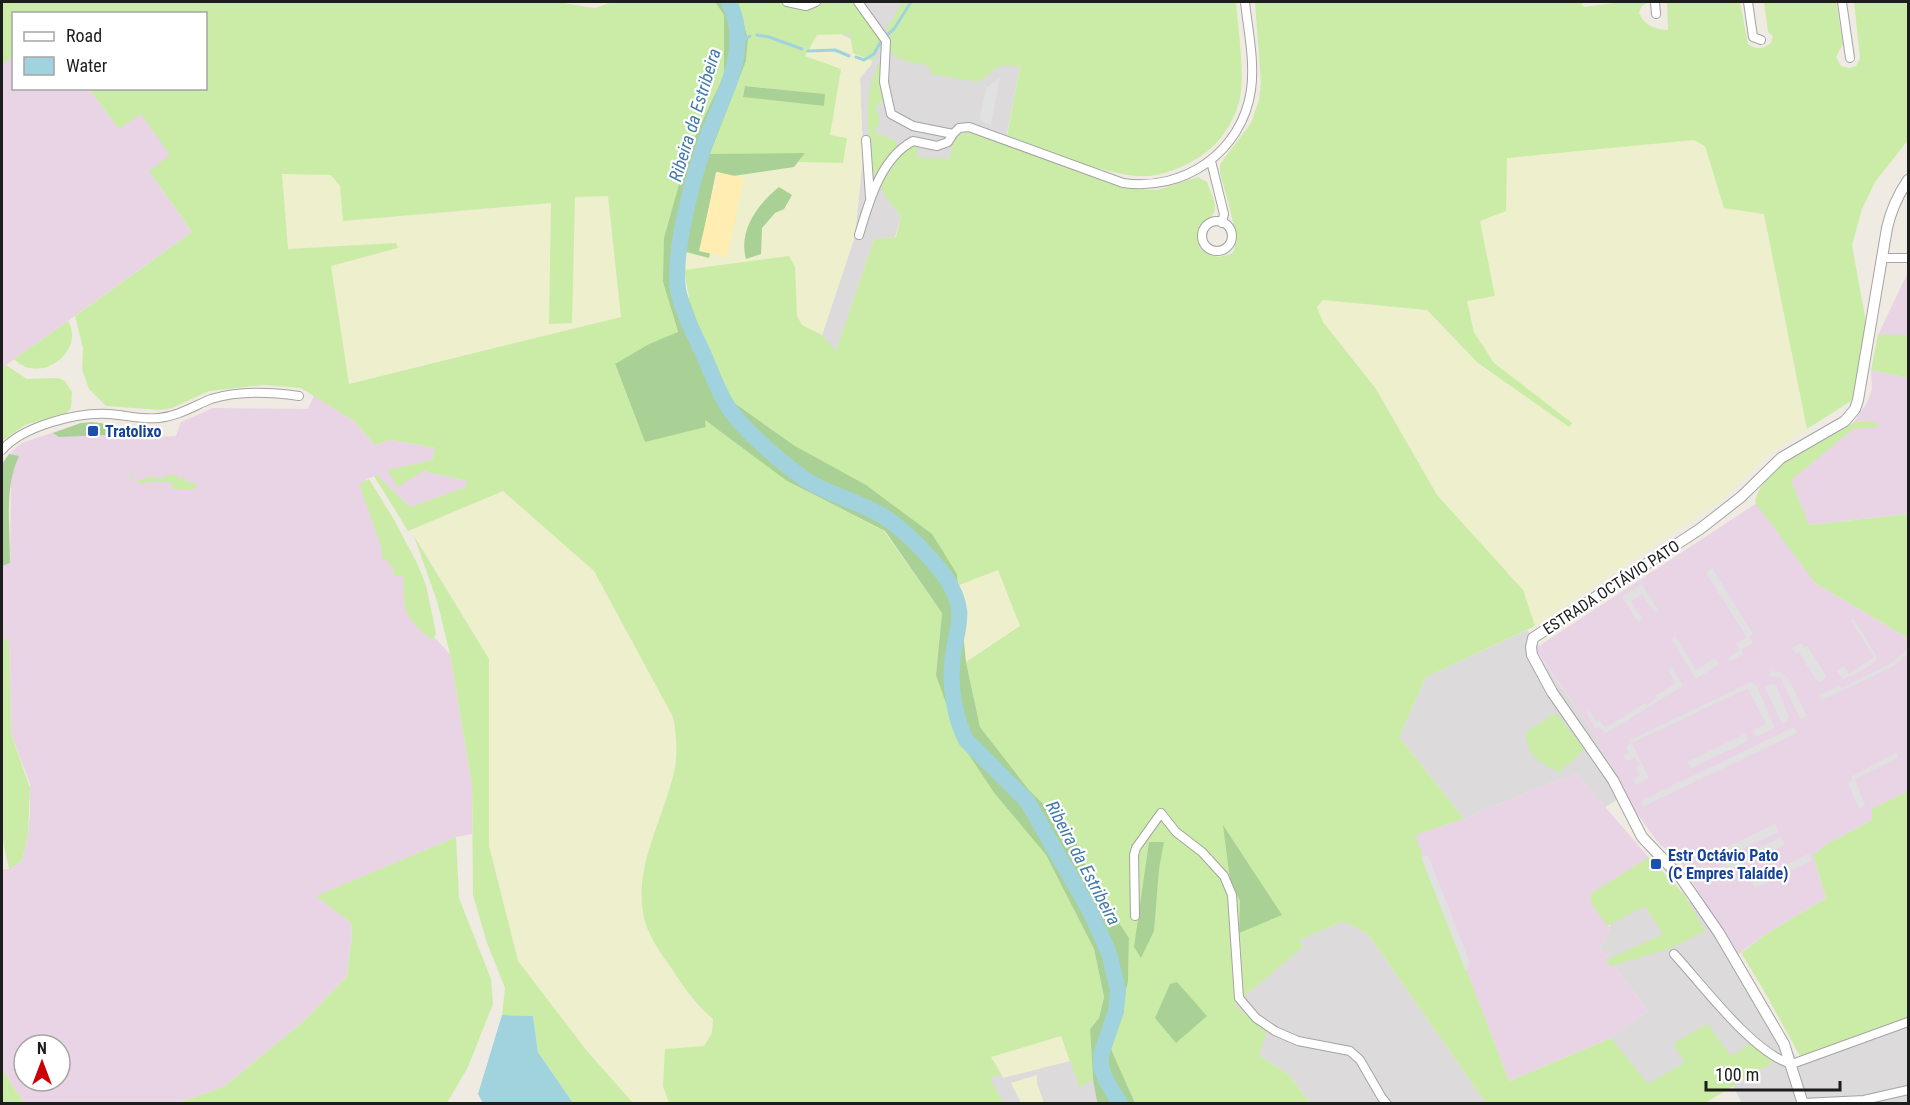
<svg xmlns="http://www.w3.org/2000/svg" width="1910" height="1105" viewBox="0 0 1910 1105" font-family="'Roboto Condensed',sans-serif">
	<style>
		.residential { fill: #dcdada }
		.industrial { fill: #e9d4e5; fill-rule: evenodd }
		.farmland { fill: #eeefcd }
		.grass { fill: #cbeca6; fill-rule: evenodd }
		.forest { fill: #a9d195 }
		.sand { fill: #ffedb1 }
		.parking { fill: #e1e1e1 }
		.water { fill: #a1d3df }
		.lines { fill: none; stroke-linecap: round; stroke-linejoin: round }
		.stream { stroke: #a1d3df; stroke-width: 3 }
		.river { stroke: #a1d3df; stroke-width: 16 }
		.minor-casing { stroke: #a4a4a4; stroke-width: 10 }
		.tertiary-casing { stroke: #a4a4a4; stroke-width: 12 }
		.minor { stroke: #fff; stroke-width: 8 }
		.tertiary { stroke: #fff; stroke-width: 10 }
		.transit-dot { fill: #1a4fb4; stroke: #fff; stroke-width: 2 }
		.labels { text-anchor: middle; stroke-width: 4.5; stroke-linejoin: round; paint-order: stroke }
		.transit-label { font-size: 16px; font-weight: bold; fill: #164399; stroke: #fff; text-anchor: start }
		.street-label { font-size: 16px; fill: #1d1d1d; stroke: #fff }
		.water-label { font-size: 18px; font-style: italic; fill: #427aaa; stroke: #fff }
	</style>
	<rect width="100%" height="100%" fill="#efebe3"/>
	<path class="residential" d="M739 2H933L1020 66 1005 144 954 141 949 159H945L886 196 901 216 895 237 874 239 836 352 822 335 855 236 863 155 860 78 871 65Z
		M1527 630 1539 646 1537 653 1592 730 1626 794 1605 807 1577 774 1540 787 1464 819 1399 737 1426 677Z
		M1641 900 1704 902 1770 1008 1799 1063 1827 1054 1815 1029 1844 1019 1854 1045 1908 1023V1103H1742L1733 1086 1772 1062 1749 1057 1655 1100 1611 1038 1648 1011 1600 947 1610 928V921Z
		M1343 921 1368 934 1486 1103H1310L1289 1075 1259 1055 1234 1005 1302 947 1298 940Z
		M1075 1043 1097 1077 1104 1103H996L986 1063Z"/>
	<path class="industrial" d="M13 56 14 88 89 89 110 117 145 93 185 149 156 181 192 232 2 368V65Z
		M1908 272V338L1877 337Z
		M1871 370 1908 378V514L1809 525 1790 479 1849 429 1867 403 1872 389Z
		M314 395 354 421 375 445 391 440 435 448 432 460 388 470 423 471 467 481V487L410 507 377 475 365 480 434 637 450 654 472 785V834L456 837 317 896 351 923 352 936 347 976 305 1020 225 1086 178 1103H24L2 1069V870L9 869 22 861 28 834 30 813V784L11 733 9 643 6 639 2 638V566L10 562 11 482 14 467 18 456 9 454 22 443 81 423 146 429 153 437 176 436 181 422 213 408 308 409ZM24 1045H60V1081H24Z
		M1763 499 1815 583 1908 638V791L1873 809 1872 820 1827 844 1813 855 1826 898 1769 932 1737 955 1678 858 1659 844 1633 808 1592 730 1537 652 1539 646Z
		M1577 774 1650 859 1593 897 1610 928 1600 947 1648 1011 1611 1038 1509 1081 1414 835 1464 819 1540 787Z"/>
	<path class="farmland" d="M822 25 876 51 871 65 860 78 863 155 855 236 822 335 809 337 684 273V263L686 252 798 63Z
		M1694 140 1705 146 1724 208 1764 214 1807 429 1769 454 1724 498 1535 626 1523 590 1437 495 1376 389 1323 322 1317 307 1322 300 1427 310 1478 363 1571 424 1494 363 1474 332 1467 301 1495 295 1480 221 1506 163 1507 157Z
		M282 174 331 175 340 186 344 221 552 203 550 324 572 323 575 197 608 196 621 317 349 384 331 266 398 248 395 243 288 249Z
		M503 491 594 571 673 717 676 730 674 774 644 867 643 916 657 948 697 1006 713 1019 712 1033 704 1046 663 1086 669 1103H633L587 1051 518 961 489 846V659L415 536 408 531Z
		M998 569 1020 626 966 662 959 585Z
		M1061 1036 1070 1061 1003 1078 991 1057Z
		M1037 1075V1083L1044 1103H1021L1011 1083Z"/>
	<path class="grass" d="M2 2H557L595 8 612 2H715L724 15V75L689 149 663 282 678 333 649 344 615 365 645 441 706 427 704 419 787 481 884 531 942 613 936 675 995 794 1046 855 1094 949 1104 997 1099 1018 1090 1029 1093 1079 1080 1088 1061 1036 991 1057 1001 1074 990 1078 1003 1103H669L663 1086 665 1049 704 1046 712 1033 713 1019C695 1004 683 986 670 966 659 951 646 932 643 913 635 866 662 821 673 776 678 759 677 735 673 717L594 571 503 491 408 531 374 476 377 475 410 507 466 487 467 481 423 471 398 487 387 470 432 460 435 448 391 440 375 445 354 421 301 388 264 385 209 391 172 408 161 410 106 406 89 389 82 369 83 348 75 316 192 232 149 171 170 155 141 114 119 129 89 89 206 88V14H14L13 56 2 65ZM282 174 331 175 340 186 343 221 551 203 549 324 572 323 575 197 608 196 621 317 349 384 331 266 398 248 396 243 288 249Z
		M738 2H782L797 10H807L828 2H853L882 43 873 61 853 53 850 34 817 35 805 56 841 69 830 135 847 138 843 163 798 162 804 154H710L746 61 748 39ZM746 86 824 94V106L743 96Z
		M902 2H1236C1238 30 1245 71 1240 98 1236 117 1224 137 1210 149 1196 162 1167 175 1148 176 1109 178 1045 149 1007 136L1020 66 1001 65 978 82 931 74 929 66 902 60 891 53 890 34 886 30Z
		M1255 2H1581L1584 7 1622 2H1648L1641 7 1639 13C1645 26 1654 29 1668 30L1667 2H1740L1748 44C1756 50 1763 49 1771 43L1773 36 1768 32 1764 2H1836L1843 44 1836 57 1841 66 1849 68 1856 66 1860 58 1854 2H1908V140L1875 182 1862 209 1852 245 1868 333 1854 393 1851 401 1807 429 1764 214 1724 208 1705 146 1694 140 1507 158 1506 211 1480 221 1495 296 1467 301 1474 332 1494 363 1572 423 1569 427 1478 363 1427 310 1323 300 1317 307 1323 322 1376 389 1437 495 1523 590 1535 626 1426 677 1399 737 1464 819 1415 835 1509 1081 1611 1038 1648 1084 1685 1062 1673 1044 1707 1024 1731 1056 1751 1043 1773 1062 1705 1103H1486L1368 934 1343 921 1299 940 1303 947 1234 1005 1267 1031 1259 1055 1289 1075 1310 1103H1135L1111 1049 1128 982 1129 938 1092 881 1072 832 1029 790 980 727 966 662 1020 626 998 570 959 585 957 574 795 446 723 395 690 303 684 270 789 256 795 267 797 316 802 325 822 335 836 351 874 239 896 237 901 216 885 196 881 186 897 159 910 146 917 147V157L949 159C954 139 955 130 978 134L1122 188 1157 190 1198 177 1207 182C1217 209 1221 208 1199 229L1198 239 1202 250 1218 257C1222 256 1229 255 1232 253 1243 244 1223 186 1220 173V164L1251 123 1259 100 1261 83Z
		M881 59 885 100 876 105 880 122 874 132 895 140 897 144 877 180C869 165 866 113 869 95 870 82 876 71 881 59Z
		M68 321C86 351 40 386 14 359Z
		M1880 334 1908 335V378L1871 370 1877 339Z
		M6 365 27 379 58 378 65 381 72 392 71 409 66 413 25 425 2 441V368Z
		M1856 422H1876L1879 427 1853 429 1791 480 1809 525 1908 514V638L1815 583 1755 502C1761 465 1826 438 1856 422Z
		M134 468 131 479 138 481 152 476 155 479 160 477 163 479 167 475H176L180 479 183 477 187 482H195L196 489H173L171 482H148L144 484 129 479Z
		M369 479 393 518 417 563 426 585 436 633 434 639C428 638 426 635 421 631 402 614 403 601 404 577L394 576 393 566 388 565V559H382V549L359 484Z
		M414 536 489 659V846L518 961 587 1051 633 1103H573L538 1052 533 1016 502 1015 505 988 487 943 473 895 472 785 450 654 437 601Z
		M2 638 7 639 9 643 11 733 30 788 28 834 22 861 9 869 2 836Z
		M1556 713 1584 749 1568 765 1565 764 1561 772C1542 765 1526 756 1526 732Z
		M1908 791V1017L1800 1056 1763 989 1741 953 1769 932 1826 898 1813 855 1827 844 1872 820V809Z
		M456 837 459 898 491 979 493 1004 468 1067 447 1103H178L225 1086 305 1020 347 976 352 936 351 923 316 896Z
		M1649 857 1684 894 1705 931 1671 948 1611 966 1606 960 1663 934 1645 906 1607 926 1591 903 1590 894Z
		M2 1069 24 1103H2Z"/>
	<path class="forest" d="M715 2H738L748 39 746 61 710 154 805 153 794 167 733 176 716 172 700 251 710 253 709 258 686 252 684 263 685 288 723 395 795 446 866 485 932 534 957 574 966 662 980 727 1029 790 1072 832 1092 881 1129 938 1128 982 1111 1049 1135 1103H1099L1097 1101 1093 1079 1090 1029 1099 1018 1104 997 1094 949 1046 855 995 794 959 740 936 675 942 613 885 531 787 481 705 420 706 427 645 442 615 364 649 344 678 332 663 282 664 238 689 149 724 75V15Z
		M745 86 825 94 824 106 743 97Z
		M779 187 792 195 784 209 775 213 762 228 761 254 746 259C738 230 758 204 779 187Z
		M92 422 106 424 105 435 59 437 53 433 81 423Z
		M9 454 19 456C4 488 10 528 10 563L2 566V464Z
		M1223 825 1282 915 1239 933 1240 901 1230 880Z
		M1149 842H1164L1159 869 1154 931 1141 958 1134 947Z
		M1177 982 1207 1016 1176 1043 1155 1018 1170 984Z"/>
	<path class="sand" d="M717 172 744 178 727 257 699 251Z"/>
	<path class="parking" d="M1000 77 991 125 982 121 980 117 986 88Z
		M1712 568 1753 634 1749 636 1753 643 1741 650 1743 654 1731 661 1728 658 1740 650 1736 644 1747 637 1706 573Z
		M1642 584 1658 610 1654 612 1642 594 1631 601 1642 619 1638 622 1622 597Z
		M1854 619 1877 657 1875 662 1858 673 1843 679 1837 671 1844 666 1849 674 1874 657 1851 621Z
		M1675 636 1696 670 1715 658 1719 664 1696 679 1671 638Z
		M1801 643 1804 648 1807 646 1827 677 1820 682 1816 680 1799 652 1796 654 1792 648Z
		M1908 649V653L1904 658 1890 668 1822 700 1819 695 1840 686 1842 688 1873 672 1892 663Z
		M1672 667 1683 686 1606 733 1599 727 1596 729 1586 713 1589 710 1597 722 1600 721 1605 728 1645 703 1647 705 1657 698 1655 696 1676 683 1668 670Z
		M1770 671 1781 673 1788 678 1807 716 1800 719 1781 678 1770 676Z
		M1751 682 1756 685 1775 728 1756 737 1753 730 1766 724 1748 688 1632 743 1649 778 1636 785 1633 779 1640 775 1636 768 1640 765 1635 757 1626 761 1623 755 1629 753 1626 746 1632 743 1630 740Z
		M1772 684 1776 685 1789 717 1787 721 1782 724 1765 687Z
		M1794 727 1797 733 1698 780 1697 778 1695 779 1696 781 1644 806 1645 811 1641 801Z
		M1745 734 1748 741 1691 768 1687 762Z
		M1896 753 1898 758 1855 779 1865 806 1859 809 1848 783 1852 780 1851 777Z
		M1775 824 1778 832 1716 861 1712 854Z
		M1781 837 1785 845 1716 877 1713 870Z
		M1809 854 1812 860 1755 888 1752 882Z
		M1428 855 1470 963 1466 972 1421 857Z"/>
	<path class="water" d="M502 1015 533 1016 538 1052 573 1103H483L478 1094Z"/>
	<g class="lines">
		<path class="stream" d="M757 35 769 37 802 49
			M886 36 894 29 911 2
			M737 45 750 36
			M808 51 835 50 849 56
			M856 57 864 60 874 54 880 43
			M1107 1104 1119 1102"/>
		<path class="river" d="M729 2C750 44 728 87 711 127 696 165 670 256 679 295 684 315 694 334 703 353 711 371 717 390 728 407 743 430 787 468 811 483 834 496 859 502 881 515 901 526 933 559 946 578 970 615 955 627 952 665 950 688 955 719 966 740L1027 801 1090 911 1109 953 1118 991 1116 1011 1101 1055V1067L1106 1080 1120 1104"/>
		<g class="minor-casing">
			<path id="minor" d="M787 2 806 6 816 2
				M858 2 886 41 884 82 891 114 913 126 953 134
				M1655 2 1656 14
				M1748 2 1753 37 1761 40
				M1842 2 1850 58
				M866 140 870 197
				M1211 161 1224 214 1222 223
				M1202 236a15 15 0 1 1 30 0a15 15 0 1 1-30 0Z
				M859 235C869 201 881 158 913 141L937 146 948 142 953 134 959 128 969 127 1123 183C1184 192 1242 152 1251 90 1255 61 1248 30 1245 2
				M1881 258H1908
				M2 450C23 426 77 412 109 414 125 415 143 420 159 418 178 416 194 406 211 399 239 390 271 392 299 396
				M1135 916 1134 855 1136 848 1161 813 1176 832 1202 852 1224 876 1232 895 1239 998 1256 1018 1275 1031 1298 1041 1350 1051 1360 1060 1382 1098 1387 1104
				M1674 954C1701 983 1754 1055 1792 1064L1908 1022
				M1803 1103 1864 1100 1908 1090"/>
		</g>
		<g class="tertiary-casing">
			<path id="tertiary" d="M1803 1104 1784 1044 1719 933 1681 878 1642 837 1613 780 1552 692 1532 655 1531 647 1533 638 1700 529 1741 497 1781 458 1845 421 1855 409 1858 400 1887 228C1891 210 1898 195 1908 180"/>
		</g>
		<use href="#minor" class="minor"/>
		<use href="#tertiary" class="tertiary"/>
	</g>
	<g class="transit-dot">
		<rect x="87" y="425" width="12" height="12" rx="3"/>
		<rect x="1650" y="858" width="12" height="12" rx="3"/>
	</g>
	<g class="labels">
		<g class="transit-label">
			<text x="105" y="437">Tratolixo</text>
			<text x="1668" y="861">Estr Octávio Pato<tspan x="1668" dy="18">(C Empres Talaíde)</tspan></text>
		</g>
		<g class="street-label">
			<text transform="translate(1611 587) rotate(-33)" y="6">ESTRADA OCTÁVIO PATO</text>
		</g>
		<g class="water-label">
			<text transform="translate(695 115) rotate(-73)" y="6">Ribeira da Estribeira</text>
			<text transform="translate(1083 863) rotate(62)" y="6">Ribeira da Estribeira</text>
		</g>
	</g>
	<rect width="1910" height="1105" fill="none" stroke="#1d1d1d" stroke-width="6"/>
	<rect x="12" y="12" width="195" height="78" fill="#ffffff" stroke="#a5a5a5" stroke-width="1.5"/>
	<rect x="24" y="32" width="30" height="9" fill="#ffffff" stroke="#a5a5a5" stroke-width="1.5"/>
	<text x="66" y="42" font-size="18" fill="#1d1d1d">Road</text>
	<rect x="24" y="57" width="30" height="18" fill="#a1d3df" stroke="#a5a5a5" stroke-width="1.5"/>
	<text x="66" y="72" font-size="18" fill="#1d1d1d">Water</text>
	<g transform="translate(42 1063)"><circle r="28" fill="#ffffff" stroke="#a5a5a5" stroke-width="1.5"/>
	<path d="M0-4.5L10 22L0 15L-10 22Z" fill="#cb0006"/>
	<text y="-9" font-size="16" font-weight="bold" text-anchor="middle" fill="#1d1d1d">N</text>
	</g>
	<path d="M1706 1081v9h134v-9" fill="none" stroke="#1d1d1d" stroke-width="3"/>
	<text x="1715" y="1081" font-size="18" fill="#1d1d1d" stroke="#ffffff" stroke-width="4.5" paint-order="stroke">100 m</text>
</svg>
